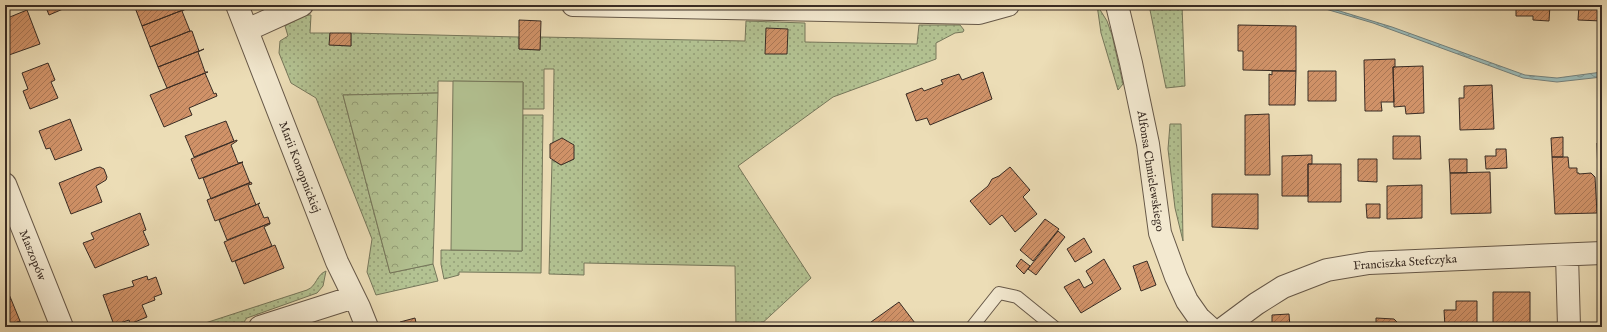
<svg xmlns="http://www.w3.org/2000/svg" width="1607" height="332" viewBox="0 0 1607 332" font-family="'IM FELL English',serif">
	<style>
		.grass { fill: url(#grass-dots); stroke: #76775b }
		.park { fill: url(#park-crowns); stroke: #76775b }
		.pitch { fill: #b3c292; stroke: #76775b }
		.water { fill: url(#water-waves); stroke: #74817c }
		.building { fill: url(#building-hatch); stroke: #392c24 }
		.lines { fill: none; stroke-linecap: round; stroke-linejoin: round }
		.service-casing { stroke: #665848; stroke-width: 14 }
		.minor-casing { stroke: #665848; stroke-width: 24 }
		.service { stroke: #f3e9d0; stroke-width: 12 }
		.minor { stroke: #f3e9d0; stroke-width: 22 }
		.labels { text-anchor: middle; stroke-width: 3; stroke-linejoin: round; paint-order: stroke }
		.street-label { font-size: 12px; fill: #392c24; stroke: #f3e9d0 }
	</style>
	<defs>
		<pattern id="grass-dots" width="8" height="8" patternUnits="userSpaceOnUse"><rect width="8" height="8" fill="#b3c292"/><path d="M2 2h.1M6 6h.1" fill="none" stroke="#939e77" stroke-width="1.8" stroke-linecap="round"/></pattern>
		<pattern id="park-crowns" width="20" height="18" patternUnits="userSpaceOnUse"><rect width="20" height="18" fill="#b3c292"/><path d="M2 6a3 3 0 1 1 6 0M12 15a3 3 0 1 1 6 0" fill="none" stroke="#939e77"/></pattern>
		<pattern id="water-waves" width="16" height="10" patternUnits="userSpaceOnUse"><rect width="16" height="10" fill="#9bbab6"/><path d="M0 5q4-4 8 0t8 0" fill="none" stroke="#7f9794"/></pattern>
		<pattern id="building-hatch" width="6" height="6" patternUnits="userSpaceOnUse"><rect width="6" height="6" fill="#d09268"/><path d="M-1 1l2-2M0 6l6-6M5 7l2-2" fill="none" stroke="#a75"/></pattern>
	</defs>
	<rect width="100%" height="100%" fill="#ecddb6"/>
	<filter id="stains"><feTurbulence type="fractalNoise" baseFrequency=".005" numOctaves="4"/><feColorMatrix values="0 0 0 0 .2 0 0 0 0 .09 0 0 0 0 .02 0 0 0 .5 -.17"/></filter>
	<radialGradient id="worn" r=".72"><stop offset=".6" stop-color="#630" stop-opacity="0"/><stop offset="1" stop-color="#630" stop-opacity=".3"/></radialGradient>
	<path class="grass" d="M1097 5 1107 21 1112 35 1123 84 1118 90 1101 33Z
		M1149 5H1182L1185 86 1166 88Z
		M305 15H311L310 33H330V45L351 46V33L519 37V49L540 50V37L745 41 746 21 805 23V42L917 44 919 25H960L964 30 963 32 955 33 936 43V59L833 97 738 166 811 278 758 327H736L735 266 584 263V275L549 274 552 160 561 165 574 159 553 143 554 69H544V109H523V82L438 81V93L343 95 390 273 433 264 438 281 376 295 367 272 372 239 316 98 291 83 279 53 280 41 288 36 285 26Z
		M523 115H543L541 273 459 272V275L444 279 441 264V250L522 251Z
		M1170 124H1181L1183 241 1175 208 1168 149Z
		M326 271 323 286 317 293 247 318 240 327 230 324 218 327H193L307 290C317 286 316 275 326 271Z"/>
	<path class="park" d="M438 93 433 264 390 273 343 95Z"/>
	<path class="pitch" d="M453 81 523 82 522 251 451 250Z"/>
	<path class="water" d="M1312 5H1320L1392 27 1525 75 1557 78 1602 72V77L1557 82 1523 78 1373 23Z"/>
	<path class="building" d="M45 5H69L70 6 49 15Z
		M134 5H181L183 10 142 26Z
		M1516 5H1550L1549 21 1533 20V16H1516Z
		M1579 5H1602V21L1578 20Z
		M188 8 182 11 190 31 150 47 142 26Z
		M27 10 40 44 9 55 5 45V19Z
		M519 20 541 21 540 50 519 49Z
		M1238 25 1296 26V71L1243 70V51H1238Z
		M766 28 788 29 787 54H765Z
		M190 31H192L199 51 158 67 150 47Z
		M330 33H351V46L329 45Z
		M204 49 198 52 205 72H208L167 88 158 67Z
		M1395 59V67H1393L1394 102H1381L1382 111H1365L1364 60Z
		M48 63 55 80 51 82 58 98 30 109 23 91 28 89 22 73Z
		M1423 66 1424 113 1406 114 1405 106 1394 107 1393 67Z
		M1272 71H1296L1295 105H1269V74L1272 75Z
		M1308 71H1336V101H1308Z
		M983 72 992 99 930 125 927 118 916 121 906 94 922 88 924 91 943 84 941 80 959 74 962 80Z
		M205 73 214 94 216 93 217 96 189 108 192 115 164 127 150 95Z
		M1492 85 1494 129 1460 130 1459 98H1464V86Z
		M1269 114 1270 175H1245V115Z
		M70 119 82 150 55 160 50 148 46 149 39 131Z
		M226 121 234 141 194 157 185 136Z
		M1393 136H1420L1421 159H1393Z
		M1563 137V157H1552L1551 138Z
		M562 138 574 145V159L561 165 550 158V144Z
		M237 140V141L231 145 238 163 243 162 199 179 191 159Z
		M1597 143H1602V184L1601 176H1598Z
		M1496 149H1506L1507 168 1486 169 1485 156H1496Z
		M1312 155V164H1308V196H1282V156Z
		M1552 157H1568L1569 168H1577V173H1579V174L1591 173 1595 177 1597 213 1555 214Z
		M1358 159H1377V182L1358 181Z
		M1449 159H1467V173H1450Z
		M243 162 242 163 250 183 211 199 203 178Z
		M1308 164H1341V202H1308Z
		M100 167 104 169 107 177 106 180 96 186 102 202 71 214 59 183 96 168Z
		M1010 167 1030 190 1023 197 1037 214 1015 232 1002 215 990 225 970 201 988 186 992 179 999 176Z
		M1490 172 1491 213 1451 214 1450 173Z
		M251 182 252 184 248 185 256 205 215 221 207 200Z
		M1422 185V218L1387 219V186Z
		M1212 194H1258V229L1212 227Z
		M260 203 258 204 264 218 268 217 270 223 227 240 219 220Z
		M1366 204H1380V218H1367Z
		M140 213 146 230 143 231 149 245 95 268 83 243 94 239 91 233Z
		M1045 219 1059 229 1033 261 1020 250Z
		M270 223V224L264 227 272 246 232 262 224 242Z
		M1058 231 1065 237 1036 275 1028 269Z
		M1084 238 1092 252 1075 262 1067 249Z
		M275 245 284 268 244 284 235 261Z
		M1021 259 1030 266 1024 274 1016 266Z
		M1104 259 1121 289 1081 313 1064 287 1079 279 1084 288 1093 283 1086 271Z
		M1147 261 1156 285 1141 291 1133 266Z
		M147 276 148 280 156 277 162 294 154 297 155 300 142 305 147 317 130 324 129 320 114 325 103 295 134 286 132 281Z
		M5 285 11 299 5 301Z
		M1493 292H1530V327H1493Z
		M11 299 20 321 5 327V301Z
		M1456 301H1477V327H1445L1444 310H1456Z
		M899 302 918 327H874L871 322Z
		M1289 314 1290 327H1272V315Z
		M415 318 417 327H402L400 322Z
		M1376 318 1394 319 1398 323V327H1376Z
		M20 321 22 327H5Z"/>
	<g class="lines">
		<g class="service-casing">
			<path id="service" d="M972 327 999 293 1017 297 1054 327"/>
		</g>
		<g class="minor-casing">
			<path id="minor" d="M237 5 337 262 359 307 367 327
				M573 5 979 13 1008 5
				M1117 5 1131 63 1148 144 1160 233 1176 277 1187 301 1199 318 1209 327
				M247 30 302 5
				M5 184 62 327
				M1567 255 1569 327
				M260 327 354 297
				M1225 327 1256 304 1283 287 1327 270 1369 263 1602 253"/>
		</g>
		<use href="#service" class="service"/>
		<use href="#minor" class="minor"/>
	</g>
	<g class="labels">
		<g class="street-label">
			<text transform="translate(300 167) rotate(69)" y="4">Marii Konopnickiej</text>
			<text transform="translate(1151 171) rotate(81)" y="4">Alfonsa Chmielewskiego</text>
			<text transform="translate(33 255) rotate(68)" y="4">Maszopów</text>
			<text transform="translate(1405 262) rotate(-4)" y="4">Franciszka Stefczyka</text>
		</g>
	</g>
	<rect width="1607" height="332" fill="none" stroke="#ecddb6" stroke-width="20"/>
	<rect x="6" y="6" width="1595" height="320" fill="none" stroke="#392c24" stroke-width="2"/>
	<rect x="10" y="10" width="1587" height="312" fill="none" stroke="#392c24"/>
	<rect width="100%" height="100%" filter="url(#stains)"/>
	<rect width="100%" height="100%" fill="url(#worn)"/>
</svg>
